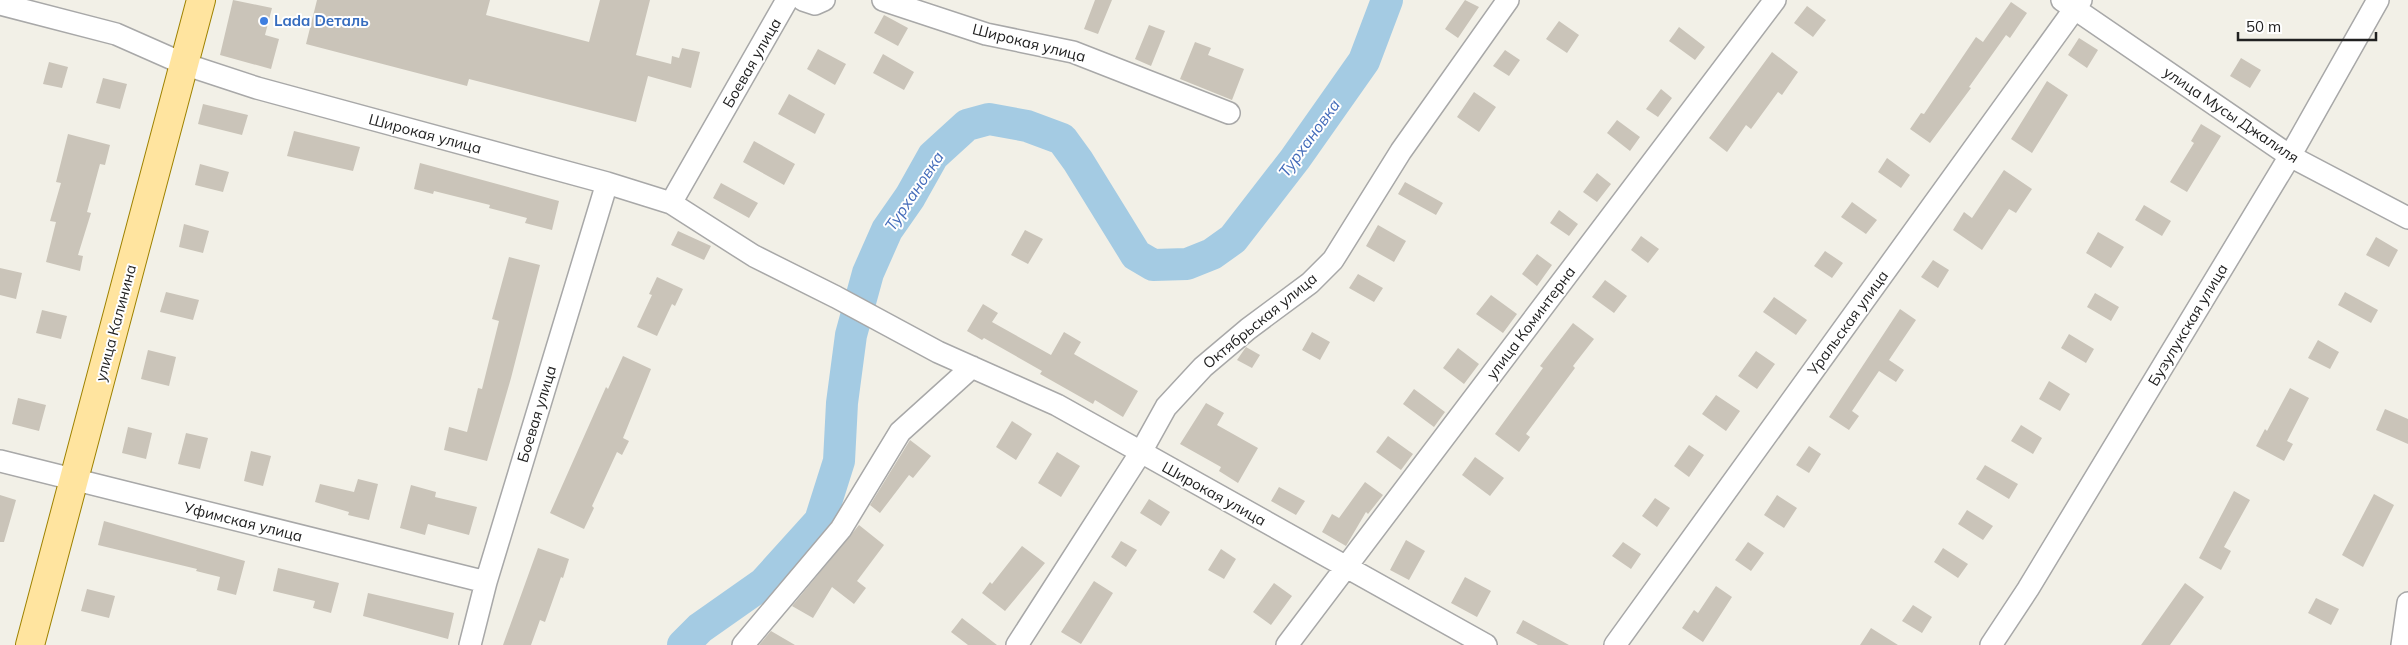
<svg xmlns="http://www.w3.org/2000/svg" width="2408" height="645" viewBox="0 0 2408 645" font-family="Mulish,sans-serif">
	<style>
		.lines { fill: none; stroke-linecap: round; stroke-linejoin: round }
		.river { stroke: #a4cbe3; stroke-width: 32 }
		.building { fill: #cac4b9 }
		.street-casing { stroke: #a8a8a8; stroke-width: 24 }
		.primary-casing { stroke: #9e8200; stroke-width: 30 }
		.street { stroke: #fff; stroke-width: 21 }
		.primary { stroke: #ffe49f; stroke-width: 28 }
		.shop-dot { fill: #3f7fe0; stroke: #fff; stroke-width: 2 }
		.labels { text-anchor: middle; stroke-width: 4; stroke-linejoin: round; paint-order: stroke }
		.shop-label { font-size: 15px; font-weight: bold; fill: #366cbe; stroke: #fff; text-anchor: start }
		.street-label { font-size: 15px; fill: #212121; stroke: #fff }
		.water-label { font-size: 16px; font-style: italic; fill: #446cba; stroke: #fff }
	</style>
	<rect width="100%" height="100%" fill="#f2f0e7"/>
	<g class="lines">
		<path class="river" d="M683 645 700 628 764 583 820 521 839 461 842 403 851 335 868 273 887 230 910 197 933 156 967 125 989 119 1027 126 1062 139 1078 161 1136 255 1153 265 1187 264 1212 254 1233 239 1295 159 1364 61 1387 0"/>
	</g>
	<path class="building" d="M233 0 272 8 265 35 279 39 271 69 220 55Z
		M317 0H490L486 15 589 42 600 0H650L636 55 671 64 672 56 679 58 682 48 700 52 691 88 648 76 636 122 469 79 467 86 306 44Z
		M1095 0H1112L1098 34 1084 29Z
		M1465 0 1479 7 1458 38 1445 29Z
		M2011 2 2027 13 2010 38 2006 35 1969 87 1971 88 1930 143 1910 129 1921 113 1924 114 1976 37 1983 42Z
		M1807 6 1826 20 1813 37 1794 23Z
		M884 15 908 28 898 46 874 33Z
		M1559 21 1579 35 1567 53 1546 39Z
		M1149 25 1165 31 1151 66 1135 59Z
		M1679 27 1705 47 1695 60 1669 41Z
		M2079 38 2098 50 2087 68 2068 55Z
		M1195 42 1211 48 1208 55 1244 69 1232 100 1180 79Z
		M818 49 846 64 835 85 807 69Z
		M1505 50 1520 60 1509 76 1493 66Z
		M1772 52 1798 72 1782 95 1778 92 1751 129 1746 125 1727 152 1709 138Z
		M883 54 914 72 904 90 873 73Z
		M2241 58 2261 70 2250 88 2230 76Z
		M49 62 68 67 62 88 43 84Z
		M103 78 127 84 120 109 96 103Z
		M2047 81 2068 95 2032 153 2011 139Z
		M1661 89 1672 98 1658 117 1646 109Z
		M1474 92 1496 107 1479 132 1457 117Z
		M789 94 825 114 815 134 778 114Z
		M203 104 248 115 242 135 198 124Z
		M1617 120 1640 137 1630 151 1607 133Z
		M2201 124 2221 136 2187 192 2170 182 2194 143 2191 141Z
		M294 131 360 147 353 171 287 156Z
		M68 134 110 145 105 165 100 164 87 212 91 213 78 255 83 256 80 271 46 262 56 222 50 221 61 183 56 182Z
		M754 141 795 164 784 185 743 162Z
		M1887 158 1910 175 1901 188 1878 172Z
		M420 163 559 201 552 230 525 223 527 218 489 208 490 205 434 191 433 194 414 189Z
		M200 164 229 172 223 192 195 185Z
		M2004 170 2032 189 2016 213 2009 209 1982 250 1953 230 1964 212 1972 218Z
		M1597 173 1611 184 1597 202 1583 192Z
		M1405 182 1443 203 1436 215 1398 194Z
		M721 183 758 203 749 218 713 198Z
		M1852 202 1877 220 1866 234 1841 217Z
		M2144 205 2171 221 2162 236 2135 220Z
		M1559 210 1578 224 1569 236 1550 223Z
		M184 224 209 231 203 253 179 247Z
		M1378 225 1406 241 1394 262 1366 246Z
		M1025 230 1043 239 1028 264 1011 255Z
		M678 231 711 246 704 260 671 245Z
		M2098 232 2124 247 2111 268 2086 253Z
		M1641 236 1659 249 1648 263 1631 250Z
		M2376 237 2398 250 2389 267 2366 255Z
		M1825 251 1843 263 1832 278 1814 266Z
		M1537 254 1552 265 1537 286 1522 274Z
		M509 257 540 265 511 378 487 461 444 450 449 427 467 432 478 388 482 389 499 321 492 319Z
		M1933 260 1949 270 1938 288 1921 277Z
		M0 268 22 273 16 299 0 295Z
		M1358 274 1383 288 1374 302 1349 288Z
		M657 277 683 289 675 306 672 304 657 336 637 327 652 295 649 294Z
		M1605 280 1627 296 1614 313 1592 297Z
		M166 292 199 300 193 320 160 312Z
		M2345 292 2378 310 2371 323 2338 305Z
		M2095 293 2119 307 2111 321 2087 307Z
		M1491 295 1517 314 1503 333 1476 314Z
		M1774 297 1807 320 1796 335 1763 312Z
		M983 304 998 313 992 322 1051 355 1064 332 1081 342 1074 354 1138 391 1123 417 1095 400 1093 404 1040 374 1042 371 984 338 982 340 967 331Z
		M1900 309 1916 320 1889 360 1904 370 1896 382 1879 371 1852 411 1859 416 1849 430 1829 417Z
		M42 310 67 316 61 339 36 333Z
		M1573 323 1594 339 1573 366 1575 368 1526 434 1530 437 1519 452 1495 434 1543 368 1540 366Z
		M1312 332 1330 342 1320 360 1302 350Z
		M2069 334 2094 349 2086 363 2061 348Z
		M2318 340 2339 352 2330 369 2308 358Z
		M1246 347 1260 355 1252 368 1237 360Z
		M1458 348 1479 364 1464 384 1443 368Z
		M148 350 176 357 169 386 141 379Z
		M1756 351 1775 364 1757 389 1738 376Z
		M623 356 651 369 623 438 629 441 622 455 617 452 592 506 594 508 584 529 550 513 606 387 608 389Z
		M2049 381 2070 394 2060 411 2039 399Z
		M2290 388 2309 398 2287 441 2293 444 2284 461 2256 446 2265 429 2267 431Z
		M1414 389 1445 412 1434 427 1403 404Z
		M1716 395 1740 411 1726 431 1702 414Z
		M18 398 46 405 39 431 12 424Z
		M1206 403 1224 413 1217 425 1258 448 1238 483 1219 471 1221 467 1180 444Z
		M2385 409 2408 419V444L2376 430Z
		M1012 421 1032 434 1016 460 996 447Z
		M2021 425 2042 438 2033 454 2011 441Z
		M128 427 152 433 146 459 122 453Z
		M186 433 208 438 200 469 178 464Z
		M1388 436 1413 454 1401 470 1376 452Z
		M910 440 931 456 913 478 909 475 880 513 870 505Z
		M1689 445 1704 455 1689 477 1674 466Z
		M1809 446 1821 454 1809 473 1796 465Z
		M251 451 271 456 263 486 244 481Z
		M1057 452 1080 466 1061 497 1038 483Z
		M1475 457 1504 478 1490 496 1462 475Z
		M1985 465 2018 484 2009 499 1976 479Z
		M358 479 378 484 369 520 348 515 349 512 315 502 320 484 354 492Z
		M1365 482 1383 495 1368 514 1366 512 1346 546 1322 532 1332 514 1339 518Z
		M411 485 436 492 435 497 477 507 469 535 428 524 425 535 400 528Z
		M1279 487 1305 501 1296 515 1271 501Z
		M2234 491 2250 500 2224 547 2231 551 2221 570 2199 558Z
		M2374 494 2394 505 2363 567 2342 555Z
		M0 495 16 500 4 542H0Z
		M1777 495 1797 508 1784 528 1764 515Z
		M1655 498 1670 508 1657 527 1642 516Z
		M1149 499 1170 512 1161 526 1140 513Z
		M1967 510 1993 526 1983 540 1958 524Z
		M104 521 245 561 236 595 217 590 220 577 196 571 197 569 98 545Z
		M859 525 884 545 857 581 866 588 854 604 832 587 813 618 792 606Z
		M1406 540 1425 551 1409 580 1390 570Z
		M1121 541 1137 550 1126 567 1111 557Z
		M1623 542 1641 554 1631 569 1612 556Z
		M1748 542 1764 553 1751 571 1735 560Z
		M1022 546 1045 563 1005 611 982 593 990 582 992 584Z
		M538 548 569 559 563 578 561 577 545 622 540 620 531 645H503Z
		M1943 548 1968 564 1958 578 1934 562Z
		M1221 549 1236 559 1224 579 1208 570Z
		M278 568 339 583 331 613 313 608 315 601 273 591Z
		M1465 577 1491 591 1477 617 1451 603Z
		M1094 581 1113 593 1081 644 1061 632Z
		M1274 583 1292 596 1271 625 1253 612Z
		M2185 583 2204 597 2170 645H2141Z
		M1716 586 1732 597 1703 642 1682 628 1694 610 1698 613Z
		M87 589 115 596 109 618 81 611Z
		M368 593 454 613 448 639 363 616Z
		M2316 598 2339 609 2331 625 2308 613Z
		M1913 605 1932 617 1922 633 1902 621Z
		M962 618 997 645H968L951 632Z
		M1523 620 1569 645H1538L1516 633Z
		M1871 628 1898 645H1860Z
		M771 631 795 645H759Z"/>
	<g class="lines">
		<g class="street-casing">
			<path id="street" d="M803 0 815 4 824 0
				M883 0 986 34 1073 52 1229 113
				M2062 0 2290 156 2408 218
				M0 4 116 34 184 64 257 88 607 183 671 203 754 256 836 297 938 352 1057 405 1486 645
				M671 203 787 0
				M0 461 486 582
				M470 645 486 582 607 183
				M743 645 841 529 900 432 972 367
				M1017 645 1141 452 1166 407 1203 367 1248 329 1310 283 1333 260 1401 151 1508 0
				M1287 645 1775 0
				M1615 645 2081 0
				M1991 645 2028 589 2290 156 2378 0
				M2402 645 2408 603"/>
		</g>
		<g class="primary-casing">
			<path id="primary" d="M30 645 201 0"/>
		</g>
		<use href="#street" class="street"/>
		<use href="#primary" class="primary"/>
	</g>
	<circle class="shop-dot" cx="264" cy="21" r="5"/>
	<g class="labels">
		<g class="shop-label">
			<text x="274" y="26">Lada Dеталь</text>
		</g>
		<g class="street-label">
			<text transform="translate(1029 43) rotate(14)" y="5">Широкая улица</text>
			<text transform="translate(752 63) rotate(-60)" y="5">Боевая улица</text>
			<text transform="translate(2231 115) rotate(34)" y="5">улица Мусы Джалиля</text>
			<text transform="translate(425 134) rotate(15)" y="5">Широкая улица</text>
			<text transform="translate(1260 321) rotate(-39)" y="5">Октябрьская улица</text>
			<text transform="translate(116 323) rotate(-75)" y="5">улица Калинина</text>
			<text transform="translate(1531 323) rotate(-53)" y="5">улица Коминтерна</text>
			<text transform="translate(1848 323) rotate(-54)" y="5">Уральская улица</text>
			<text transform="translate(2188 325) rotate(-59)" y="5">Бузулукская улица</text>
			<text transform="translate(537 414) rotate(-73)" y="5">Боевая улица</text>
			<text transform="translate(1214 494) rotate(29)" y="5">Широкая улица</text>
			<text transform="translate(243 522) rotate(14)" y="5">Уфимская улица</text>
		</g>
		<g class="water-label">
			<text transform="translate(1309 138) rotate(-54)" y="6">Турхановка</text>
			<text transform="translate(914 191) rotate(-56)" y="6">Турхановка</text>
		</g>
	</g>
	<path d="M2238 32v8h138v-8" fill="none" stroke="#212121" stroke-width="2.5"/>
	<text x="2246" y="32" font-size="15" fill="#212121" stroke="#ffffff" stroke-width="4" paint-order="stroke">50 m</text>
</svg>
